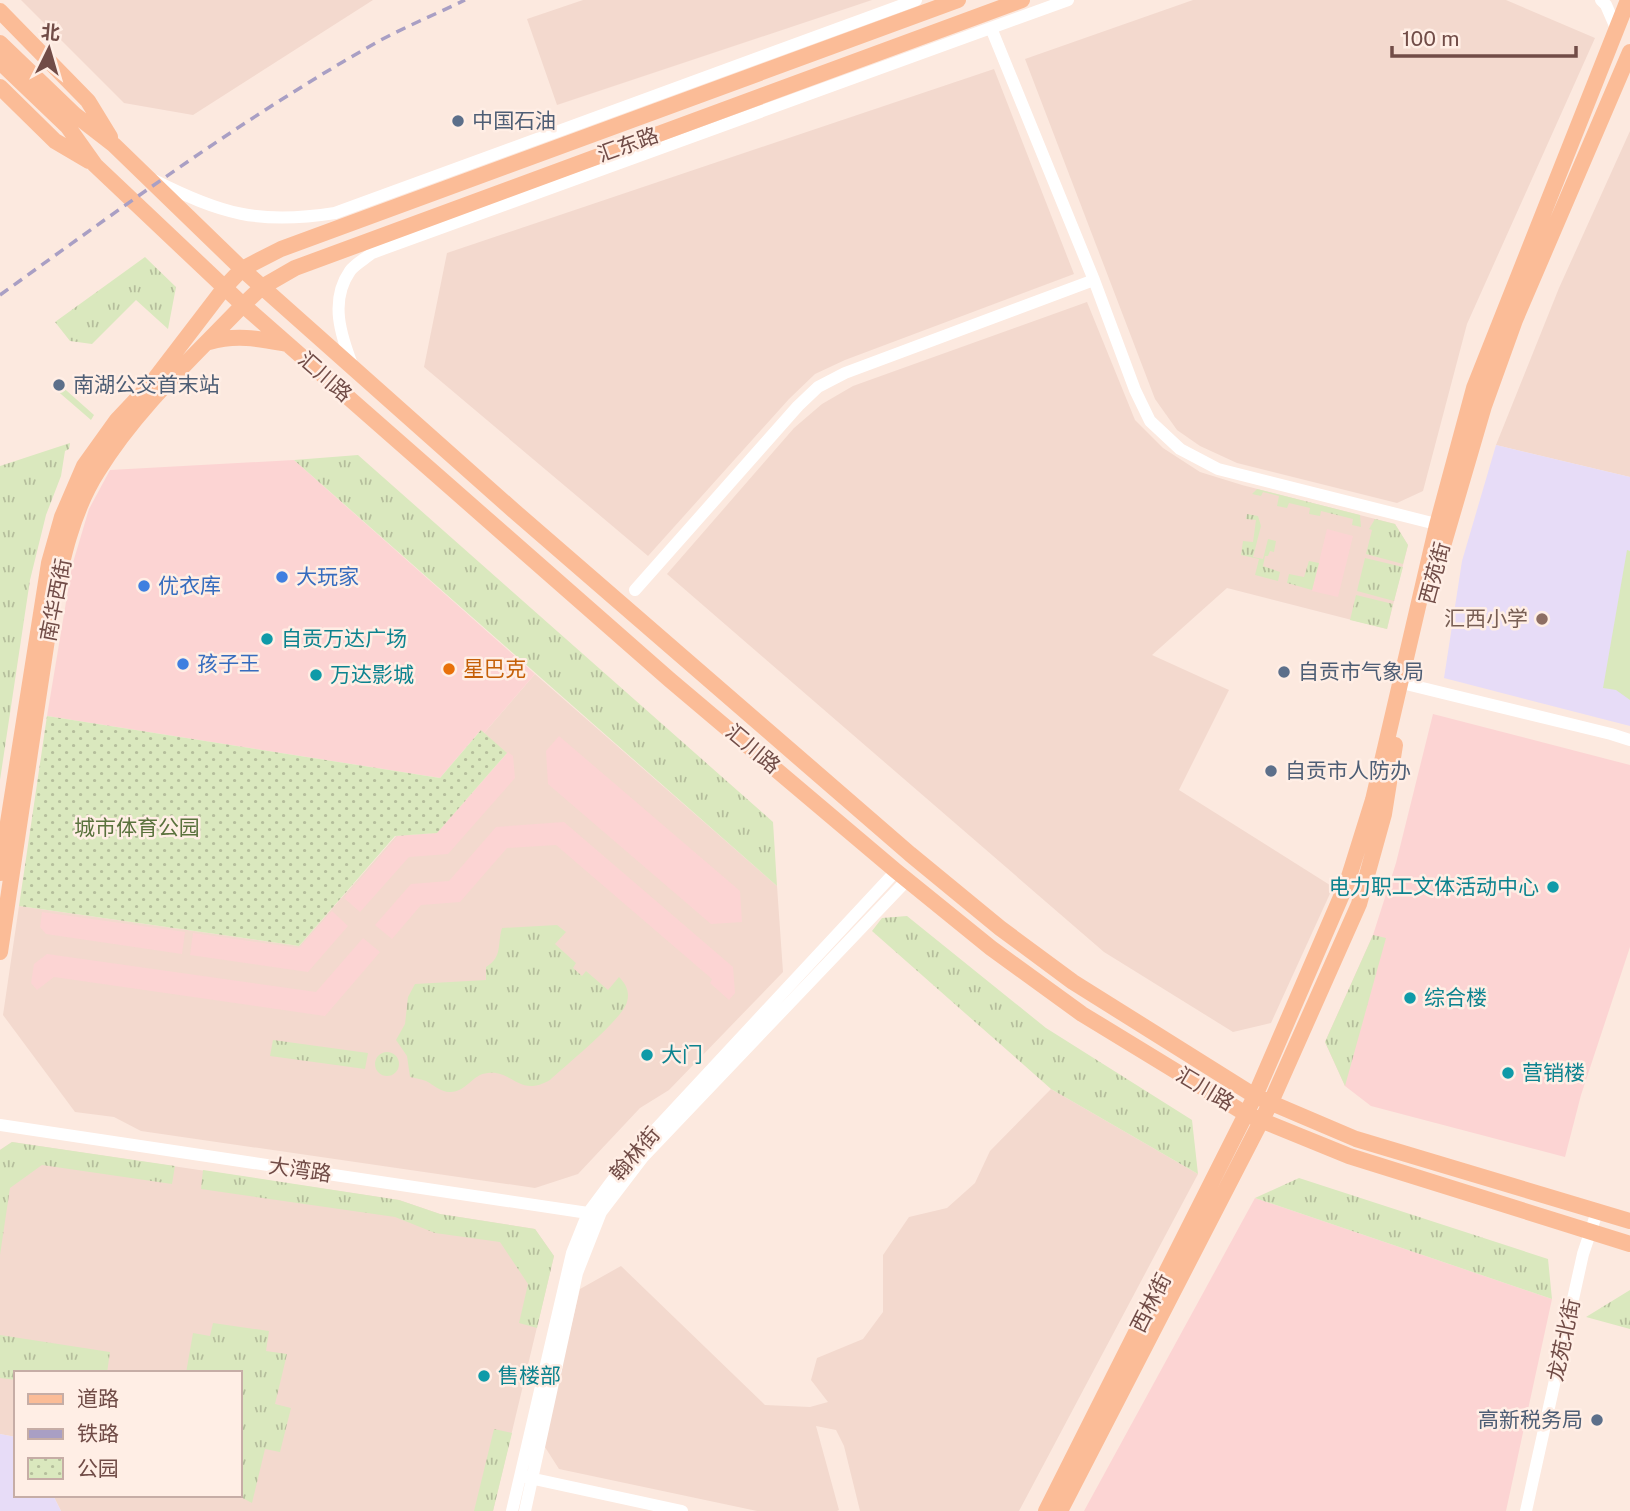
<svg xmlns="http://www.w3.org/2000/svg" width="1630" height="1511" viewBox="0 0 1630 1511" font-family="'Public Sans','Noto Sans SC',sans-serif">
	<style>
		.residential { fill: #f3d9ce }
		.commercial { fill: #fcd4d3 }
		.education { fill: #e7dcf7 }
		.grass { fill: url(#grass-tufts) }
		.park { fill: url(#park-dots) }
		.pitch { fill: #dae8be }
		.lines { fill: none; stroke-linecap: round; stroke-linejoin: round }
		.minor { stroke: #fff; stroke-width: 12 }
		.major { stroke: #fbbc97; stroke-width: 16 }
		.rail { stroke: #a99fc4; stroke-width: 3.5; stroke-dasharray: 10 7; stroke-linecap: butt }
		.service-dot { fill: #5c6f8a; stroke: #ffeee5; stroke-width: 2.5 }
		.shop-dot { fill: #3f7fe0; stroke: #ffeee5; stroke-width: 2.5 }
		.education-dot { fill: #8d6e63; stroke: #ffeee5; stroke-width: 2.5 }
		.culture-dot { fill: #0f9aa8; stroke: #ffeee5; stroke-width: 2.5 }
		.food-dot { fill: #e8710a; stroke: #ffeee5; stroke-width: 2.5 }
		.labels { text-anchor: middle; stroke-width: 5; stroke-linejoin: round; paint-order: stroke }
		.service-label { font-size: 21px; fill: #4e5e75; stroke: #ffeee5; text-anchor: start }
		.street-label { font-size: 21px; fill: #714c47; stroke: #ffeee5 }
		.shop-label { font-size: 21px; fill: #366cbe; stroke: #ffeee5; text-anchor: start }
		.education-label { font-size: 21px; fill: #785e54; stroke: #ffeee5; text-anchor: end }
		.culture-label { font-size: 21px; fill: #0d838f; stroke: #ffeee5; text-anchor: start }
		.food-label { font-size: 21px; fill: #c56008; stroke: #ffeee5; text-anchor: start }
		.park-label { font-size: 21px; fill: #5a723d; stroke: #ffeee5 }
	</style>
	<defs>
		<pattern id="grass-tufts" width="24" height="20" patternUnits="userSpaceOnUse" patternTransform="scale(1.75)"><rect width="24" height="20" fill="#dae8be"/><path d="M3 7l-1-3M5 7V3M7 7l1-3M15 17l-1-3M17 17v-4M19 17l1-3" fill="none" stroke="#b5be9c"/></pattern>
		<pattern id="park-dots" width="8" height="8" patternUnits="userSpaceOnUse" patternTransform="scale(1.75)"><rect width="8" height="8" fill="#dae8be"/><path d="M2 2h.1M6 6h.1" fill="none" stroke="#b5be9c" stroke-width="1.8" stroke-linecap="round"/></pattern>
	</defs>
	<rect width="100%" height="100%" fill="#fce9df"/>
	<path class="residential" d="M21 0H373L193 115 124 103Z
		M583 0H872L557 105 527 19Z
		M1193 0H1506L1595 38 1467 324 1423 491 1397 503 1237 463 1200 446 1177 430 1155 399 1025 59Z
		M994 69 1074 274 845 360 815 374 789 399 648 556 424 367 447 253Z
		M1630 131V477L1496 445 1559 288Z
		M1087 302 1135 420 1163 448 1200 472 1242 485 1395 524 1408 545 1387 629 1227 588 1152 655 1229 690 1179 790 1333 887 1271 1023 1233 1032 1104 952 667 574 794 428 822 404 853 386Z
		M535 674 777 886 783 972 669 1090 640 1108 578 1174 535 1188 141 1131 114 1117 75 1112 3 1015 19 906 299 946 396 836 437 833 507 754 484 733Z
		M1051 1089 1198 1174 1019 1511H860L844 1446 836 1430 816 1426 839 1510 837 1511H757L559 1469 543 1444 580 1289 621 1266 765 1405 810 1407 828 1402 811 1380 817 1358 863 1339 883 1312V1255L909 1217 947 1208 975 1183 990 1151Z
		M12 1142 399 1200 440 1214 535 1229 554 1256 493 1511H61L53 1495H240V1373H16V1437L0 1434V1150Z"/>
	<path class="commercial" d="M294 460 535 674 484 733 480 731 440 778 47 716 72 566 89 509 110 470Z
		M1327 529 1353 536 1338 597 1312 591Z
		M1433 714 1630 765V947L1581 1095 1565 1157 1371 1106 1345 1086 1325 1042 1373 935 1396 863Z
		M559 736 740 891 742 922 711 924 548 784 546 751Z
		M508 752 513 756 515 778 448 854 409 857 360 912 344 898 398 836 437 833Z
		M564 822 733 967 735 993 729 1000 710 983 712 979 556 845 507 848 460 902 421 905 392 939 375 925 411 884 449 881 496 827Z
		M332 911 348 926 308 972 190 955 193 933 299 948Z
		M42 912 185 932 182 954 46 934 40 927Z
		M363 938 380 952 325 1016 54 977 37 990 31 983 34 964 47 954 316 992Z
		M1255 1198 1552 1299 1506 1511H1084Z"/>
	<path class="education" d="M1496 445 1630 477V726L1444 678 1462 561Z
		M0 1434 16 1437V1495H53L61 1511H0Z"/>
	<path class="grass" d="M145 257 176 287 168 329 136 300 92 344 70 341 55 322Z
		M58 383 94 415 91 420 54 388Z
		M70 443 69 449 65 451 61 476 46 515 30 580 0 780V466Z
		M358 455 773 822 777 886 294 460Z
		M1257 489 1360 515 1361 527 1352 525 1353 519 1321 511 1320 516 1309 514 1310 508 1289 503 1287 508 1277 506 1279 496 1263 492 1261 496 1252 494Z
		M1247 514 1258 516 1261 526 1253 557 1263 559 1268 539 1276 541 1274 552 1270 551 1268 556H1265L1263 566 1280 572 1278 581 1255 575 1259 559 1241 555 1243 541 1253 542 1256 520 1246 519Z
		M1375 519 1395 524 1408 545 1403 564 1366 554 1372 530 1369 529Z
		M1365 558 1403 567 1394 601 1357 591Z
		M1309 561 1319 563 1312 590 1287 583 1289 574 1304 577Z
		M1356 595 1393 604 1387 629 1350 620Z
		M907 916 1046 1028 1192 1120 1198 1174 1051 1089 872 931 882 918Z
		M557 925 566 932 555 944 576 963 573 968 582 976 586 971 608 990 619 977C626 984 630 992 627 1002 622 1020 566 1065 550 1080 519 1098 513 1070 488 1073 472 1074 467 1092 450 1092 440 1092 434 1085 426 1081 421 1079 415 1078 410 1077L407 1056 396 1040 405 1024 408 997 415 984 486 980V967C503 957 497 944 502 928Z
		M1373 935 1386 938 1345 1086 1325 1042Z
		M273 1040 368 1053 365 1069 270 1056Z
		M375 1064a12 12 0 1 1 24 0a12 12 0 1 1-24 0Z
		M12 1142 175 1166 172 1184 42 1165 10 1188 0 1255V1150Z
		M203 1170 399 1200 440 1214 535 1229 554 1256 537 1328 519 1323 528 1284 500 1242 435 1233 395 1217 201 1189Z
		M1299 1178 1548 1259 1552 1299 1255 1198Z
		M1630 1290V1329L1586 1317Z
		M213 1323 269 1331 266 1351 287 1354 275 1404 291 1408 280 1452 265 1449 252 1503 237 1495H240V1373H186L193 1333 210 1336Z
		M0 1335 110 1352 107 1373H16V1380L0 1378Z
		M494 1429 512 1433 493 1511H474Z"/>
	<path class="park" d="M47 716 440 778 481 730 507 753 437 833 395 836 299 946 19 906Z"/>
	<path class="pitch" d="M1627 550 1630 551V700L1616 690 1603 688Z"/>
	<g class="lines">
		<path class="minor" d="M1601 0 1606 5 1616 28
			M991 28 1094 280 1135 390 1150 421 1180 449 1218 469 1444 526
			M154 180C221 214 259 225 335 213L916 0
			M353 367C341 336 329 301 350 271 355 264 365 259 372 253L1068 0
			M635 590 798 406 818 387 845 373 1094 280
			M1406 684 1611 734 1630 740
			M0 1125 588 1213 592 1215
			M525 1477 682 1511
			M512 1511 572 1253 588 1213 629 1158 896 871
			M525 1511 577 1273 601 1212 643 1157 907 880
			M1526 1511 1583 1254 1597 1212"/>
		<path class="major" d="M0 11 88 101 110 137
			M0 43 74 114 114 145 242 269 513 510 910 854 1000 928 1073 982 1255 1096 1356 1139 1630 1221
			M0 62 68 127 95 165 243 305 670 680 896 871 991 948 1082 1014 1246 1114 1349 1156 1630 1244
			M0 87 55 141 89 161
			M209 342C237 334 260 339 287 344
			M1441 553 1484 406 1515 320 1630 52
			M0 873 49 563 62 517 84 466 117 420 150 385 225 287 242 269 281 249 958 0
			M0 952 51 613C61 565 71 513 98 471 136 409 193 357 243 305L262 287 295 268 1022 0
			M1046 1511 1255 1096 1347 883 1373 800 1437 525 1474 388 1628 0
			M1060 1511 1271 1102 1359 904 1384 814 1395 745"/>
		<path class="rail" d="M0 295C124 206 246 116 379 41 407 26 436 14 465 0"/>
	</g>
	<g class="service-dot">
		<circle cx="458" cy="121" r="7"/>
		<circle cx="59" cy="385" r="7"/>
		<circle cx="1284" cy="672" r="7"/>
		<circle cx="1271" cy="771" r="7"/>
		<circle cx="1597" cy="1420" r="7"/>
	</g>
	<g class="shop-dot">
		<circle cx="282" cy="577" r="7"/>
		<circle cx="144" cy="586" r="7"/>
		<circle cx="183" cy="664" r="7"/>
	</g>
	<circle class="education-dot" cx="1542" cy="619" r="7"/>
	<g class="culture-dot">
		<circle cx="267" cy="639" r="7"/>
		<circle cx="316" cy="675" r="7"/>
		<circle cx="1553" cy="887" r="7"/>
		<circle cx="1410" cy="998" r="7"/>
		<circle cx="647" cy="1055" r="7"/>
		<circle cx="1508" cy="1073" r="7"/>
		<circle cx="484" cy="1376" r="7"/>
	</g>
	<circle class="food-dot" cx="449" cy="669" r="7"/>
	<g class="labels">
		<g class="service-label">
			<text x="472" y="128">中国石油</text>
			<text x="73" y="392">南湖公交首末站</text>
			<text x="1298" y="679">自贡市气象局</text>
			<text x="1285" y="778">自贡市人防办</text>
			<text x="1583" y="1427" text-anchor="end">高新税务局</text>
		</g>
		<g class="street-label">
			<text transform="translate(628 145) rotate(-20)" y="7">汇东路</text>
			<text transform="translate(325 377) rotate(41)" y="7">汇川路</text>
			<text transform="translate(1435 573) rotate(-75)" y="7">西苑街</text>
			<text transform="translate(56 600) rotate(-79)" y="7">南华西街</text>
			<text transform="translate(753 749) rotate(40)" y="7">汇川路</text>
			<text transform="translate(1205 1089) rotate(31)" y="7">汇川路</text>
			<text transform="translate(635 1154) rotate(-49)" y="7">翰林街</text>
			<text transform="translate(300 1170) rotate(8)" y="7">大湾路</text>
			<text transform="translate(1151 1303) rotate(-63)" y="7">西林街</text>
			<text transform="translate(1564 1340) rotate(-78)" y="7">龙苑北街</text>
		</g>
		<g class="shop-label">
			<text x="296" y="584">大玩家</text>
			<text x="158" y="593">优衣库</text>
			<text x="197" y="671">孩子王</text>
		</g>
		<g class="education-label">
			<text x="1528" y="626">汇西小学</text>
		</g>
		<g class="culture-label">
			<text x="281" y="646">自贡万达广场</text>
			<text x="330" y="682">万达影城</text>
			<text x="1539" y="894" text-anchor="end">电力职工文体活动中心</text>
			<text x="1424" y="1005">综合楼</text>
			<text x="661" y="1062">大门</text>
			<text x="1522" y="1080">营销楼</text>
			<text x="498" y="1383">售楼部</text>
		</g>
		<g class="food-label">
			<text x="463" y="676">星巴克</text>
		</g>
		<g class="park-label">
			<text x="137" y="835">城市体育公园</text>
		</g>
	</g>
	<rect x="14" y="1371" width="228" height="126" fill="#ffeee5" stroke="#c6ada6" stroke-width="2"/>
	<rect x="28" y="1394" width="35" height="10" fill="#fbbc97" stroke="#c6ada6" stroke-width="2"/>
	<text x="77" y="1406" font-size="21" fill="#714c47">道路</text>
	<rect x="28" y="1429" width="35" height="10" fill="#a99fc4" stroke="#c6ada6" stroke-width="2"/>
	<text x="77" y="1441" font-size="21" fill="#714c47">铁路</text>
	<rect x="28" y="1458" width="35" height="21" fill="url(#park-dots)" stroke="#c6ada6" stroke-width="2"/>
	<text x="77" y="1476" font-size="21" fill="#714c47">公园</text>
	<g transform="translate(49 49) rotate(5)" stroke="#ffeee5" stroke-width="5" paint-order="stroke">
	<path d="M0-5L12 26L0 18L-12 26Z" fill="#714c47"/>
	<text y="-10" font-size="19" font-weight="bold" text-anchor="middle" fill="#714c47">北</text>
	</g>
	<path d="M1392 46v10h184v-10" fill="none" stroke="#714c47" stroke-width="3.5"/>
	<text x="1402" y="46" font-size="21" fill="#714c47" stroke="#ffeee5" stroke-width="5" paint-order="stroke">100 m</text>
</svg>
